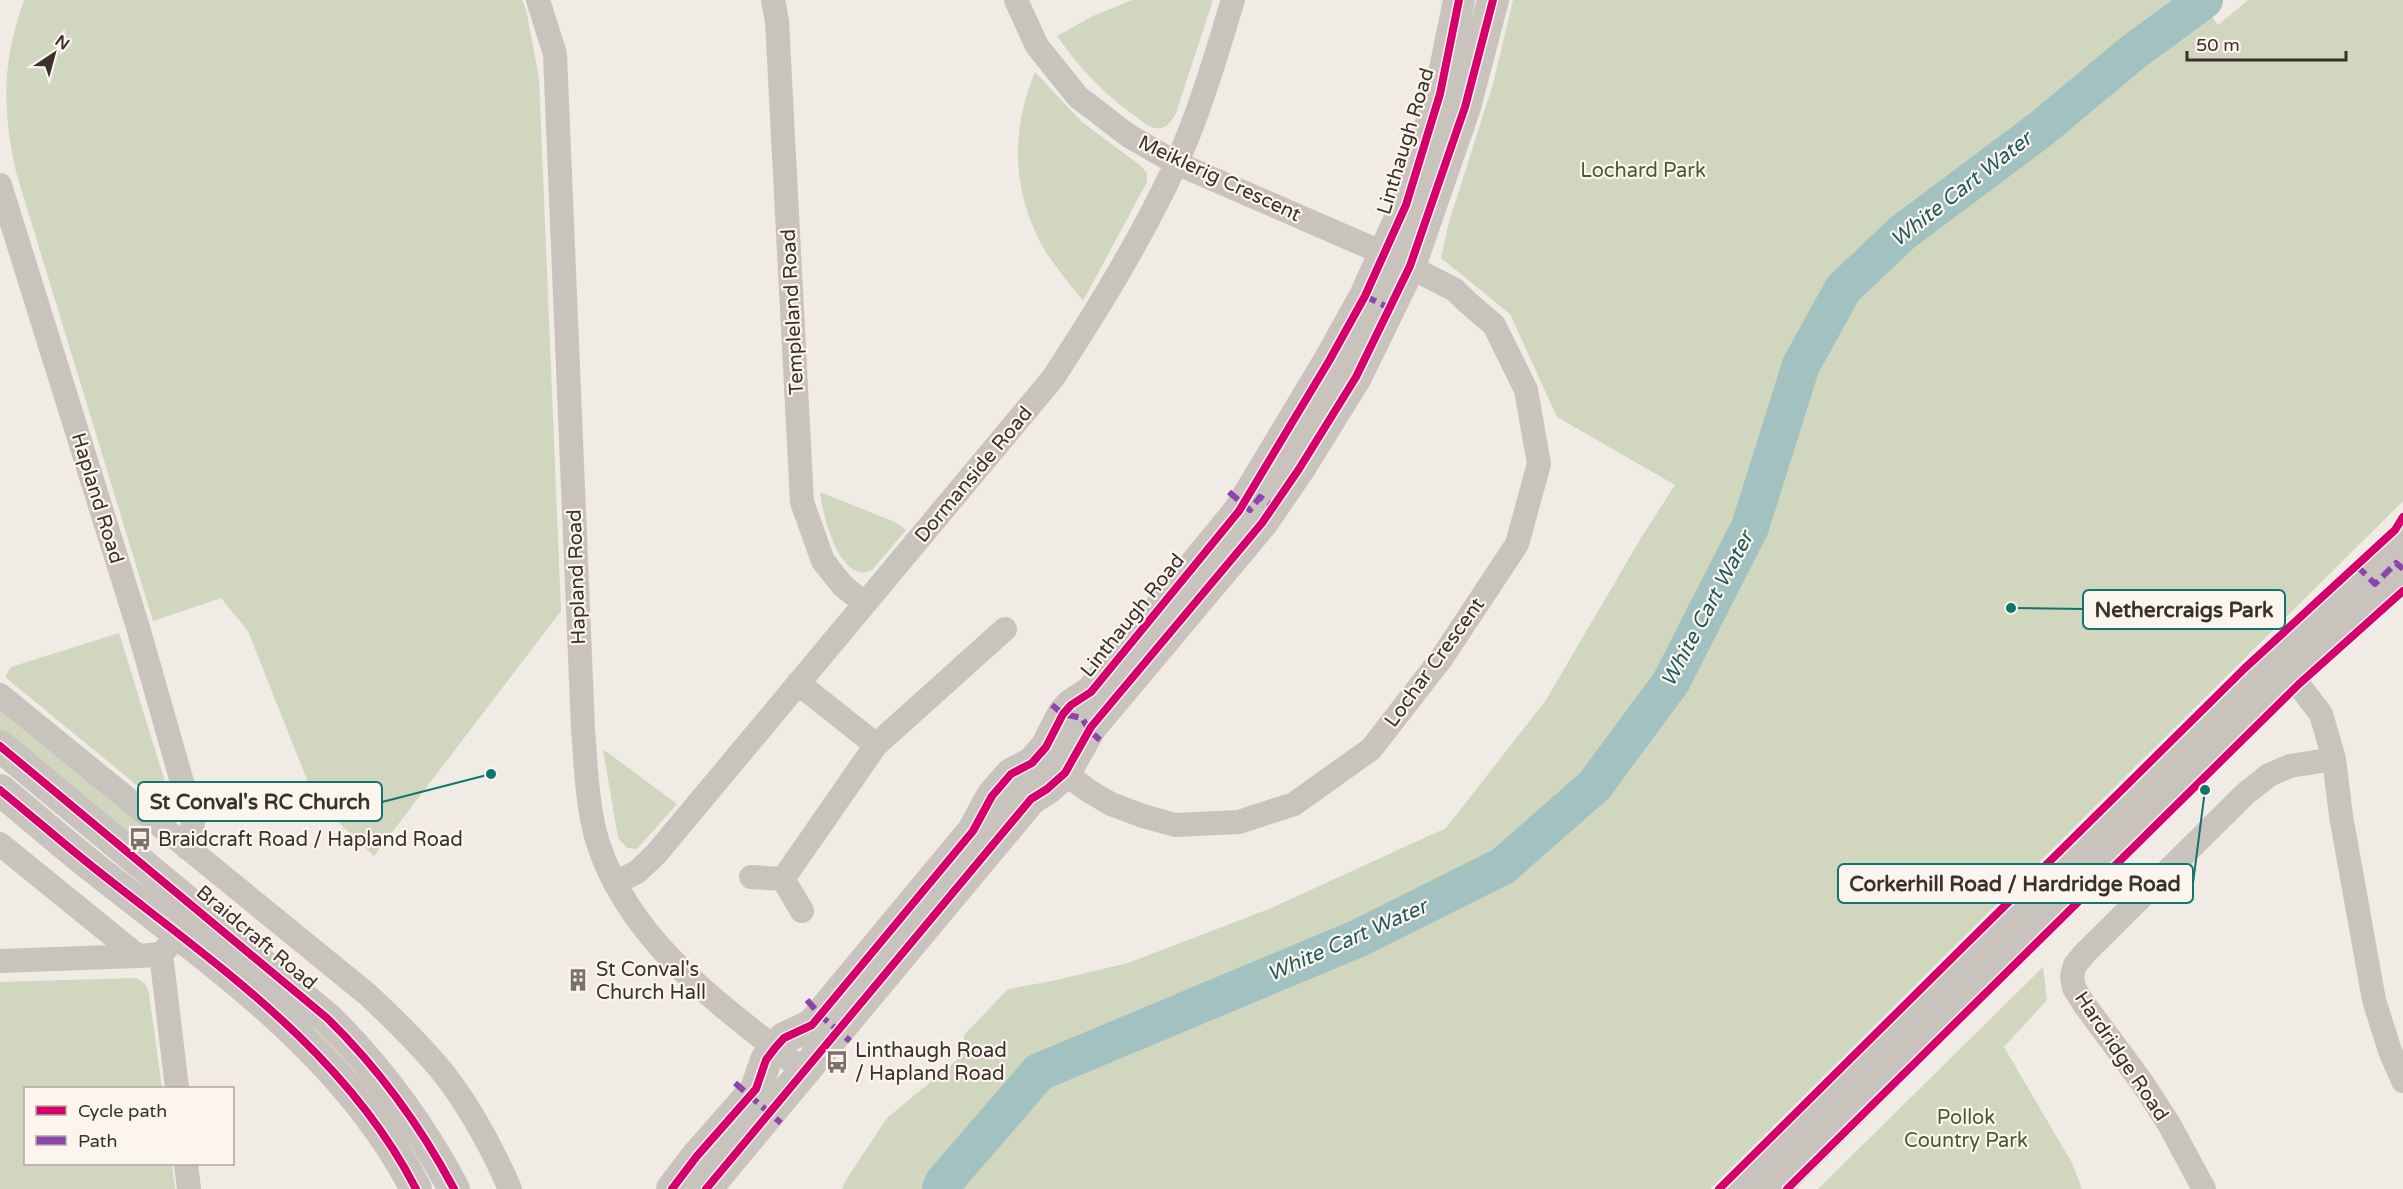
<svg xmlns="http://www.w3.org/2000/svg" width="2403" height="1189" viewBox="0 0 2403 1189" font-family="'Varela Round',sans-serif">
	<style>
		.green { fill: #d1d6bf }
		.lines { fill: none; stroke-linecap: round; stroke-linejoin: round }
		.river { stroke: #a1c2c1; stroke-width: 38 }
		.minor { stroke: #c9c3be; stroke-width: 24 }
		.tertiary { stroke: #c9c3be; stroke-width: 32 }
		.quiet { stroke: #8e44ad; stroke-width: 6; stroke-dasharray: 12 6; stroke-linecap: butt }
		.cycleway-casing { stroke: #fbf5ee; stroke-width: 11 }
		.cycleway { stroke: #d6006c; stroke-width: 8 }
		.labels { text-anchor: middle; stroke-width: 4.5; stroke-linejoin: round; paint-order: stroke }
		.street-label { font-size: 20px; fill: #3b302b; stroke: #fbf5ee }
		.park-label { font-size: 20px; fill: #4a5a2e; stroke: #fbf5ee }
		.poi-label { font-size: 20px; fill: #3b302b; stroke: #fbf5ee; text-anchor: start }
		.water-label { font-size: 21px; font-style: italic; fill: #1f5a5e; stroke: #fbf5ee }
		.leader { fill: none; stroke: #0f766e; stroke-width: 2 }
		.callout-dot { fill: #0f766e; stroke: #fbf5ee; stroke-width: 2 }
		.callout { fill: #fbf5ee; stroke: #0f766e; stroke-width: 2 }
		.callout-label { font-size: 21px; text-anchor: middle; font-weight: bold; fill: #3b302b }
	</style>
	<rect width="100%" height="100%" fill="#f0ebe5"/>
	<path class="green" d="M24 0H522L526 9 539 78 561 611 374 856 315 800 248 631 221 598 153 621 16 172C2 108 2 62 24 0Z
		M1132 0H1213L1176 113C1171 122 1166 130 1155 128 1147 127 1141 120 1135 116 1101 91 1081 70 1057 36L1093 16Z
		M1513 0H2200L2218 25 2248 0H2403V501L1710 1189H842L846 1180 887 1118 957 1060 965 1034 1008 989 1052 981 1128 963 1269 909 1446 828 1546 700 1641 538 1675 485 1557 417 1510 314 1441 258 1449 222 1493 84Z
		M1035 72 1082 122 1141 166 1147 173V182L1083 301C1070 284 1055 267 1044 249 1012 193 1010 132 1035 72Z
		M820 492 897 523 906 530 872 570C840 586 822 514 820 492Z
		M119 633 174 811 172 814 5 677 11 667Z
		M0 706 142 823 129 839 0 733Z
		M603 749 677 804 637 849 627 848 618 838Z
		M2043 967 2047 1000 2004 1047 2072 1163 2082 1189H1818Z
		M135 978C144 981 147 985 149 994L162 1088H26V1164H172L175 1189H0V982Z"/>
	<g class="lines">
		<path class="river" d="M941 1189 944 1182 1039 1072 1359 938 1503 866 1595 785 1671 682 1750 527 1801 365 1843 289 1902 233 2041 129 2132 53 2204 0"/>
		<path class="minor" d="M538 0 555 54 583 729C586 766 587 808 598 843 631 945 724 1007 804 1071
			M773 0 777 21 802 502 823 561 843 586 864 603
			M1016 0 1037 46 1078 97 1129 136 1176 163 1383 253 1455 290 1466 301 1494 325 1526 390 1539 464 1517 544 1441 659 1371 749 1294 804 1239 822 1175 825 1143 816 1111 804 1089 791 1052 764
			M0 185 137 624 190 810 193 824 187 848
			M2281 662 2321 714 2334 759 2341 816 2374 1000 2390 1051 2403 1081
			M798 683 876 745
			M0 695 367 994C393 1018 418 1043 441 1070 469 1105 492 1148 510 1189
			M0 844 138 956
			M751 877 783 879 802 911
			M783 879 876 745 1005 629
			M615 883 637 872 656 854 1053 378C1098 309 1141 239 1176 164 1200 112 1216 55 1233 0
			M161 954 177 1088
			M0 961 138 956 161 954 180 934
			M186 1164 189 1189
			M2204 1189 2169 1124 2141 1081 2084 1004 2074 988 2072 976 2075 965 2085 953 2245 794 2269 775 2290 766 2334 759"/>
		<path class="tertiary" d="M0 746 327 1018C379 1069 420 1125 454 1189
			M0 790C33 817 65 845 98 871 215 964 346 1052 416 1189
			M672 1189 697 1156 756 1089 766 1060 775 1048 784 1038 812 1025 973 831 992 796 1011 774 1032 763 1046 747 1063 714 1071 705 1091 692 1239 511 1329 361 1365 296 1406 205 1440 94 1459 0
			M706 1189 1031 799 1047 789 1065 773 1091 727 1262 523 1299 469 1356 377 1410 266 1465 107 1493 0
			M1738 1189 2275 655 2403 539
			M1773 1189 2291 674 2402 570"/>
		<path class="quiet" d="M1365 296 1389 308
			M1229 492 1250 510 1260 497 1283 513
			M2357 566 2375 584 2396 563 2403 569
			M1052 705 1063 714 1082 718 1089 730 1100 740
			M807 1000 820 1015 850 1041
			M735 1083 781 1123"/>
		<g class="cycleway-casing">
			<path id="cycleway" d="M0 746 327 1018C379 1069 420 1125 454 1189
				M0 790C33 817 65 845 98 871 215 964 346 1052 416 1189
				M672 1189 697 1156 756 1089 766 1060 775 1048 784 1038 812 1025 973 831 992 796 1011 774 1032 763 1046 747 1063 714 1071 705 1091 692 1239 511 1329 361 1365 296 1406 205 1440 94 1459 0
				M706 1189 1031 799 1047 789 1065 773 1091 727 1262 523 1299 469 1356 377 1410 266 1465 107 1493 0
				M1719 1189 2245 668 2395 530 2403 517
				M1787 1189 2299 684 2403 591"/>
		</g>
		<use href="#cycleway" class="cycleway"/>
	</g>
	<defs>
		<g id="bus-bare" transform="scale(1.8)"><path d="M-5-6H5V4H4V6H2V4H-2V6H-4V4H-5ZM-3.5-4V0h7V-4ZM-3.5 1.2v1.5H-2V1.2ZM2 1.2v1.5H3.5V1.2Z" fill="#7a716c" stroke="#fbf5ee" stroke-width="2.5" paint-order="stroke"/></g>
		<g id="building-bare" transform="scale(1.8)"><path d="M-4-6H4V6H1V3H-1V6H-4ZM-2.5-4.3h1.7v1.8h-1.7ZM.8-4.3h1.7v1.8H.8ZM-2.5-1h1.7V.8h-1.7ZM.8-1h1.7V.8H.8Z" fill="#7a716c" stroke="#fbf5ee" stroke-width="2.5" paint-order="stroke"/></g>
	</defs>
	<g fill-rule="evenodd">
		<use href="#bus-bare" x="140" y="839"/>
		<use href="#building-bare" x="578" y="980"/>
		<use href="#bus-bare" x="837" y="1062"/>
	</g>
	<g class="labels">
		<g class="street-label">
			<text transform="translate(1405 141) rotate(-73)" y="7">Linthaugh Road</text>
			<text transform="translate(1220 178) rotate(25)" y="7">Meiklerig Crescent</text>
			<text transform="translate(792 312) rotate(-93)" y="7">Templeland Road</text>
			<text transform="translate(973 474) rotate(-50)" y="7">Dormanside Road</text>
			<text transform="translate(98 498) rotate(73)" y="7">Hapland Road</text>
			<text transform="translate(576 577) rotate(-92)" y="7">Hapland Road</text>
			<text transform="translate(1132 615) rotate(-51)" y="7">Linthaugh Road</text>
			<text transform="translate(1434 662) rotate(-54)" y="7">Lochar Crescent</text>
			<text transform="translate(257 937) rotate(40)" y="7">Braidcraft Road</text>
			<text transform="translate(2122 1056) rotate(56)" y="7">Hardridge Road</text>
		</g>
		<g class="park-label">
			<text x="1643" y="177">Lochard Park</text>
			<text x="1966" y="1124">Pollok<tspan x="1966" dy="23">Country Park</tspan></text>
		</g>
		<g class="poi-label">
			<text x="158" y="846">Braidcraft Road / Hapland Road</text>
			<text x="596" y="976">St Conval's<tspan x="596" dy="23">Church Hall</tspan></text>
			<text x="855" y="1057">Linthaugh Road<tspan x="855" dy="23">/ Hapland Road</tspan></text>
		</g>
		<g class="water-label">
			<text transform="translate(1961 189) rotate(-38)" y="7">White Cart Water</text>
			<text transform="translate(1707 609) rotate(-62)" y="7">White Cart Water</text>
			<text transform="translate(1347 940) rotate(-24)" y="7">White Cart Water</text>
		</g>
	</g>
	<path class="leader" d="M2011 608L2083 609M491 774L382 802M2205 790L2193 883"/>
	<g class="callout-dot">
		<circle cx="2011" cy="608" r="6"/>
		<circle cx="491" cy="774" r="6"/>
		<circle cx="2205" cy="790" r="6"/>
	</g>
	<g class="callout">
		<rect x="2083" y="590" width="202" height="39" rx="6"/>
		<rect x="138" y="782" width="244" height="39" rx="6"/>
		<rect x="1838" y="864" width="355" height="39" rx="6"/>
	</g>
	<g class="callout-label">
		<text x="2184" y="617">Nethercraigs Park</text>
		<text x="260" y="809">St Conval's RC Church</text>
		<text x="2015" y="891">Corkerhill Road / Hardridge Road</text>
	</g>
	<rect x="24" y="1087" width="210" height="78" fill="#fbf5ee" stroke="#aea6a0" stroke-width="1.5"/>
	<rect x="36" y="1106" width="30" height="9" fill="#d6006c" stroke="#aea6a0" stroke-width="1.5"/>
	<text x="78" y="1117" font-size="18" fill="#3b302b">Cycle path</text>
	<rect x="36" y="1136" width="30" height="9" fill="#8e44ad" stroke="#aea6a0" stroke-width="1.5"/>
	<text x="78" y="1147" font-size="18" fill="#3b302b">Path</text>
	<g transform="translate(54 54) rotate(36)" stroke="#fbf5ee" stroke-width="4.5" paint-order="stroke">
	<path d="M0-4.5L10 22L0 15L-10 22Z" fill="#3b302b"/>
	<text y="-9" font-size="16" font-weight="bold" text-anchor="middle" fill="#3b302b">N</text>
	</g>
	<path d="M2187 51v9h159v-9" fill="none" stroke="#3b302b" stroke-width="3"/>
	<text x="2196" y="51" font-size="18" fill="#3b302b" stroke="#fbf5ee" stroke-width="4.5" paint-order="stroke">50 m</text>
</svg>
